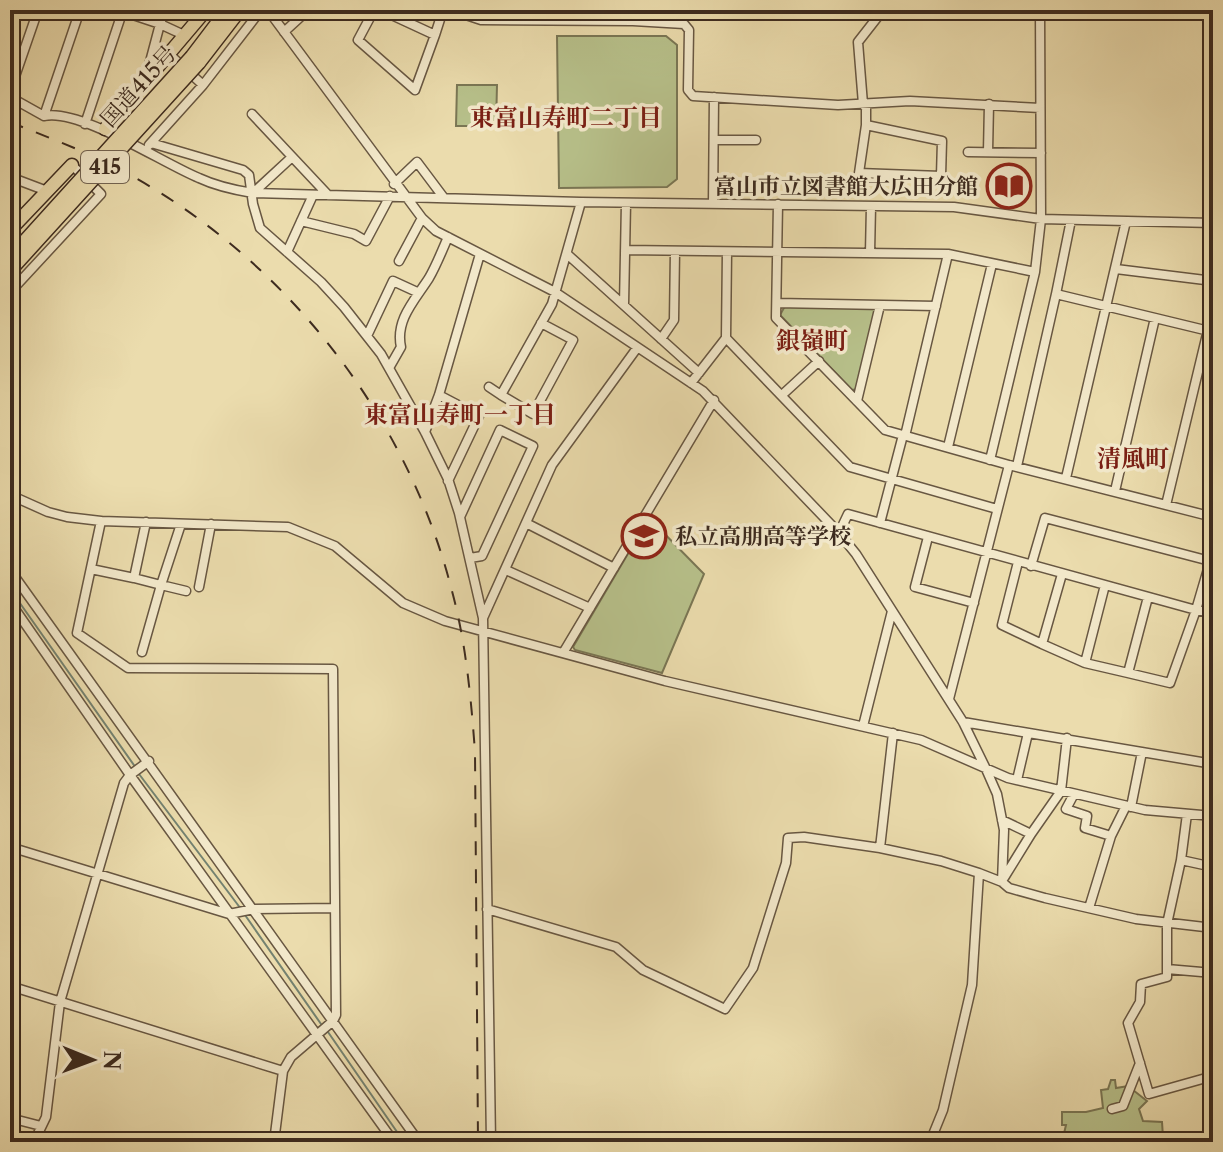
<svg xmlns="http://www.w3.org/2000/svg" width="1223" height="1152" viewBox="0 0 1223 1152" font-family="'Libre Caslon Text','Noto Serif JP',serif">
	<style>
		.green { fill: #b7c08a; stroke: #7a7654; stroke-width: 2 }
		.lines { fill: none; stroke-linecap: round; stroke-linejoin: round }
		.stream { stroke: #748270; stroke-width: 2 }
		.minor-casing { stroke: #685742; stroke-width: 11 }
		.highway-casing { stroke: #3d2b1f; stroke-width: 15 }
		.minor { stroke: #f2e8ca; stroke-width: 8 }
		.highway { stroke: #ebdcad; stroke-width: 12 }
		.rail { stroke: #3d2b1f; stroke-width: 2; stroke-dasharray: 14 14; stroke-linecap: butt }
		.highway-bridge-casing { stroke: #3d2b1f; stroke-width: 15; stroke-linecap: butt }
		.highway-bridge { stroke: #ebdcad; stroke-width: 12 }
		.labels { text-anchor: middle; stroke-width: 7; stroke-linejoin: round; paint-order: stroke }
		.shield { fill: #f2e8ca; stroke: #736452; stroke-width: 2 }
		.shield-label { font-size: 20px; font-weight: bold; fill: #3d2b1f }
		.street-label { font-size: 22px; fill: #3d2b1f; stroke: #f2e8ca }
		.poi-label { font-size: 22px; font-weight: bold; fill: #3d2b1f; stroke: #f2e8ca; text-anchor: end }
		.neighbourhood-label { font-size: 24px; font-weight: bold; fill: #7a1f14; stroke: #f2e8ca }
	</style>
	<rect width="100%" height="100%" fill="#ebdcad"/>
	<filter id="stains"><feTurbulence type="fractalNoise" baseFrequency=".0025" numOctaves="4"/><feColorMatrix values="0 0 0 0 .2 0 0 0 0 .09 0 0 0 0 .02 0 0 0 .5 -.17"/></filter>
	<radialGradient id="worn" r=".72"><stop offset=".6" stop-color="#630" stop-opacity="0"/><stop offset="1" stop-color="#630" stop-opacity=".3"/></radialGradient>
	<path class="green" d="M557 36H666L677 45V179L667 187 559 188Z
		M457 85H497L496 126H456Z
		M785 306 876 307 858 389 852 390 780 315Z
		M649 518 704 574 662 673 575 650 573 647Z
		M1111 1080H1115L1116 1088 1128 1086 1147 1101 1139 1109 1143 1121 1162 1122 1163 1137 1062 1142 1066 1125H1062V1112H1086L1103 1108 1101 1090 1108 1089Z"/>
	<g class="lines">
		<path class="stream" d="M10 589 136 768
			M139 774 241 909
			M245 915 321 1024
			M328 1032 404 1142"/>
		<g class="minor-casing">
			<path id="minor" d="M19 10 36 16
				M118 10 160 24 165 10
				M268 10 422 218 436 231 555 292 703 391 839 533 856 554 963 722 986 769 997 794 1004 830 1002 882
				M374 10 358 40 415 90 435 35 381 10
				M451 10 481 20 633 21 684 24 689 30 688 90 693 96 838 105 910 101 1040 108
				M676 23V10
				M284 32 308 10
				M435 35 443 10
				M170 55 203 85
				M146 77 160 24 186 36
				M10 91 38 10
				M10 97 44 116C80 108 162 163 199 178 216 186 234 190 253 193L581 202 954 207 1041 219 1213 223
				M252 114 328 195
				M44 116 80 10
				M85 124 123 10
				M866 125 942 141 941 176 859 173Z
				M866 125V108L863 104 858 42 883 10
				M714 140H756
				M151 143 243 170 249 175 253 204 260 228 321 282 344 307 381 354 425 432 448 479 459 513 483 618
				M149 145 203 85 261 10
				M968 152 1041 153
				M988 152 989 104
				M10 177 47 191
				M394 184 417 162 444 198
				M253 193 292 157
				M713 204 714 97
				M778 204 776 318 885 430 1009 465 1213 517
				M1071 220 1056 294 1213 332
				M301 221 354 234 366 241 390 196
				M625 250 948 254 1035 272
				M287 252 313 195
				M870 253 871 206
				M567 254 699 373
				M399 261 422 218
				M1116 269 1213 281
				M13 289 101 194 72 165
				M777 303 936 306
				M624 305 626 203
				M541 323 573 340 533 414 501 395 552 304 581 202
				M367 336 393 281 417 292
				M726 338 850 467 997 509
				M661 339 674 320 675 251
				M389 368 401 347C395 320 415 300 429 278 436 266 442 251 448 237
				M691 383 726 338 727 252
				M489 387 501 395
				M439 395 479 416 448 481
				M782 395 819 361
				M857 401 880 305
				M425 432 439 395 480 254
				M905 436 948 254
				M948 447 992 264
				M990 460 1035 272 1041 219 1040 10
				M1017 466 1056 294
				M1066 478 1126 221
				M1115 491 1155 318
				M10 495 48 512 67 517 101 521 288 527 335 546 403 603 445 621 665 681 921 740 1008 778 1145 810 1213 816
				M1166 505 1208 330
				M460 517 500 430 533 446 482 556 470 558
				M101 521 77 633 128 668 333 669 336 1015 333 1021 291 1057 283 1071 274 1142
				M526 523 614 568
				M880 523 903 435
				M181 524 161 585 186 591
				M839 533 848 514 1196 610 1213 552
				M928 537 915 587 974 603
				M1018 562 1002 625 1042 644
				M1031 566 1045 518 1210 561
				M91 569 134 578
				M10 570 419 1142
				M506 570 590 608
				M1062 574 1042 644 1085 663
				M1105 585 1085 663 1128 673
				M199 587 211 524
				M1148 597 1128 673 1170 683 1196 610 1213 613
				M10 602 130 775 394 1142
				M142 652 161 585 134 578 146 522
				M563 653 714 400
				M949 699 1009 465
				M963 722 1213 764
				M863 726 892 611
				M893 733 880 848 941 861 979 873
				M1017 780 1028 733
				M1074 794 1066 809 1087 816 1085 828 1111 836 1126 806
				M1131 807 1142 752
				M1187 814 1181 860 1213 867
				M1002 820 1031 834 1061 791 1067 738
				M10 847 229 914 254 909 335 908
				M1181 860 1167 924V977L1141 984 1140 1002 1128 1023 1149 1094 1213 1076
				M1002 881 1031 834
				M1089 908 1111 836
				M487 909 616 947 643 970 725 1009 753 968 786 863 788 838 804 837 880 848
				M1167 969 1213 973
				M10 986 283 1071
				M1112 1109 1123 1106 1140 1063
				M10 1118 41 1126
				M34 1142 46 1117 60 1002 124 783 130 775 149 761
				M491 1142 483 618 552 465 637 348
				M930 1142 943 1110 972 985 979 873 1002 882 1009 888 1045 898 1136 919 1213 928"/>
		</g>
		<g class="highway-casing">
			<path id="highway" d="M192 56 227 10
				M199 63 240 10
				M105 129 206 10
				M10 230 72 165
				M10 298 13 289"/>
		</g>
		<use href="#minor" class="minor"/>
		<use href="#highway" class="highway"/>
		<path class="rail" d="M10 122C47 137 85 151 121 170 282 256 407 413 452 591 466 643 471 698 475 752L478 1142"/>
		<g class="highway-bridge-casing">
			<path id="highway-bridge" d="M10 257 192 56
				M10 271 199 63"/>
		</g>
		<use href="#highway-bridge" class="highway-bridge"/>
	</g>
	<defs>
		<g id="library-ring" transform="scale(2.3)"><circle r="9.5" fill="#f2e8ca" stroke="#8f2418" stroke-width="1.5"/><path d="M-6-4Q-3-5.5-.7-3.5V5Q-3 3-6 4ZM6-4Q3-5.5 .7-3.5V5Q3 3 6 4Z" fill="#8f2418"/></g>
		<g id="school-ring" transform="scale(2.3)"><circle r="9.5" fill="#f2e8ca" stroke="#8f2418" stroke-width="1.5"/><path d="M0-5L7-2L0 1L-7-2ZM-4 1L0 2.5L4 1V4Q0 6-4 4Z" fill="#8f2418"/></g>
	</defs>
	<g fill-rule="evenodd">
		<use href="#library-ring" x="1009" y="186"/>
		<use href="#school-ring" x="644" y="536"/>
	</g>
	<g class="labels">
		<rect class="shield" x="81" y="151" width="48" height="32" rx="6"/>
		<g class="shield-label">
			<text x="105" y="174">415</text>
		</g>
		<g class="street-label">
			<text transform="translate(138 86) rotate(-48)" y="8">国道415号</text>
		</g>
		<g class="poi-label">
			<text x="978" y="194">富山市立図書館大広田分館</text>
			<text x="675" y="544" text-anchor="start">私立高朋高等学校</text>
		</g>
		<g class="neighbourhood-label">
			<text x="566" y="126">東富山寿町二丁目</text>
			<text x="812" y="349">銀嶺町</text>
			<text x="460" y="423">東富山寿町一丁目</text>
			<text x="1133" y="467">清風町</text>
		</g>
	</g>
	<rect width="1223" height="1152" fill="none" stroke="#ebdcad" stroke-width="40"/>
	<rect x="12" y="12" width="1199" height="1128" fill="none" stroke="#3d2b1f" stroke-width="4"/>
	<rect x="20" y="20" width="1183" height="1112" fill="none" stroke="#3d2b1f" stroke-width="2"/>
	<g transform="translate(92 1060) rotate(91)" stroke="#f2e8ca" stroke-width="6" paint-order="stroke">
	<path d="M0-6L14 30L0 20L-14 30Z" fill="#3d2b1f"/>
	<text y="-12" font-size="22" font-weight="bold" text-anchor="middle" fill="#3d2b1f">N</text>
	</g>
	<rect width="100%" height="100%" filter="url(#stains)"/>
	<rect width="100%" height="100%" fill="url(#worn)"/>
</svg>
